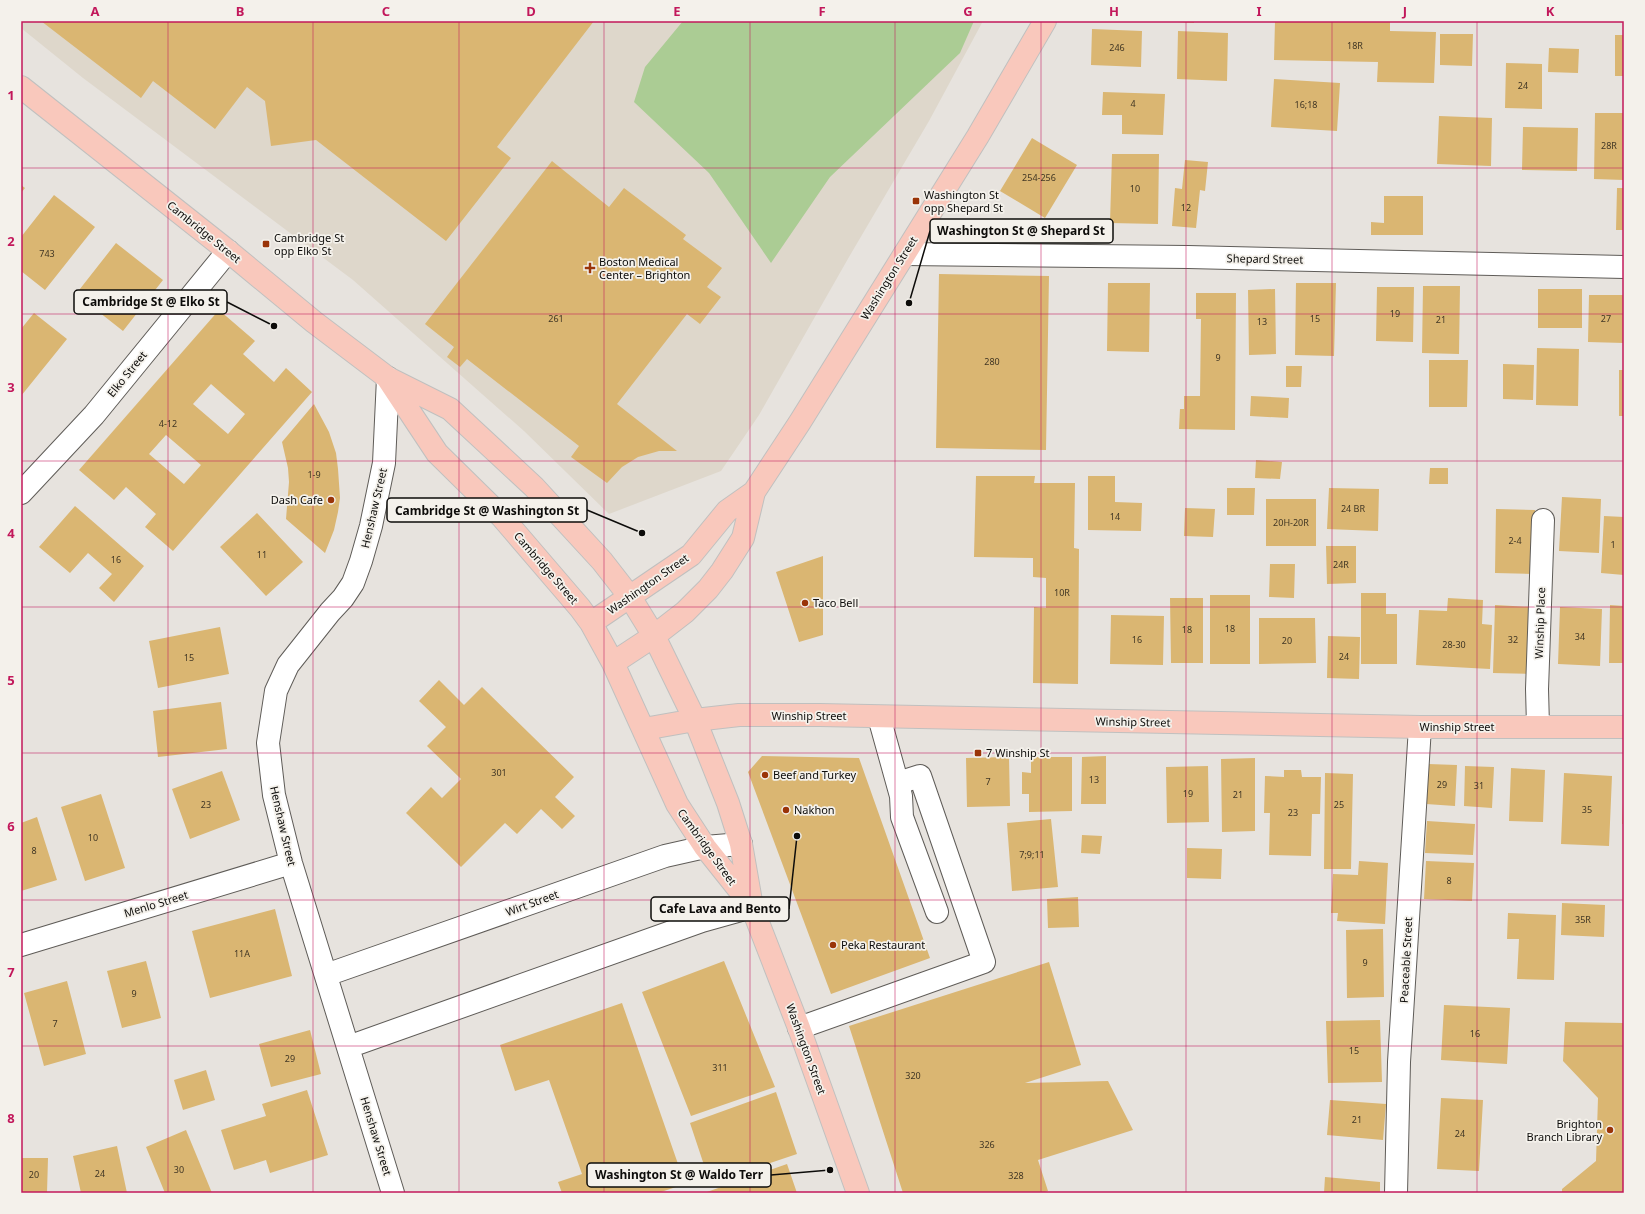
<svg xmlns="http://www.w3.org/2000/svg" width="1645" height="1214" viewBox="0 0 1645 1214" font-family="'Noto Sans',sans-serif">
	<style>
		.built { fill: #ded7cb }
		.green { fill: #abcc94 }
		.building { fill: #dab672; fill-rule: evenodd }
		.lines { fill: none; stroke-linecap: round; stroke-linejoin: round }
		.minor-casing { stroke: #5f5c58; stroke-width: 24 }
		.major-casing { stroke: #c0c0bf; stroke-width: 24 }
		.minor { stroke: #fff; stroke-width: 22 }
		.major { stroke: #f9c8bc; stroke-width: 22 }
		.grid { fill: none; stroke: #c2185b; stroke-width: 1; stroke-opacity: 0.55 }
		.poi-dot { fill: #9a3408; stroke: #f4f1eb; stroke-width: 1.5 }
		.labels { text-anchor: middle; stroke-width: 3.5; stroke-linejoin: round; paint-order: stroke }
		.number-label { font-size: 9px; fill: #403624 }
		.poi-label { font-size: 11px; fill: #0d0c0a; stroke: #f4f1eb; text-anchor: start }
		.street-label { font-size: 11px; fill: #0d0c0a; stroke: #f4f1eb }
		.leader { fill: none; stroke: #0d0c0a; stroke-width: 1.5 }
		.callout-dot { fill: #0d0c0a; stroke: #f4f1eb; stroke-width: 1.5 }
		.callout { fill: #f4f1eb; stroke: #0d0c0a; stroke-width: 1.5 }
		.callout-label { font-size: 12px; text-anchor: middle; font-weight: bold; fill: #0d0c0a }
		.neatline { fill: none; stroke: #c2185b; stroke-width: 1.5 }
		.grid-label { font-size: 13px; text-anchor: middle; font-weight: bold; fill: #c2185b }
	</style>
	<rect width="100%" height="100%" fill="#e7e3de"/>
	<path class="built" d="M21 21H983L929 121 849 257 759 415 721 471 609 514 524 431 353 280 83 78 21 28Z"/>
	<path class="green" d="M683 21H974L960 53 830 177 771 263 709 173 634 102 645 67Z"/>
	<path class="building" d="M41 21H594L497 147 511 158 446 241 316 140 271 146 265 101 247 87 215 129 153 81 141 98Z
		M1177 21H1194V23L1177 22Z
		M1275 21H1390V31L1436 32 1434 83 1377 82 1378 62 1274 60Z
		M1092 29 1142 31 1141 67 1091 65Z
		M1178 31 1228 33 1227 81 1177 79Z
		M1440 34H1473L1472 66 1440 65Z
		M1615 35H1624V76H1615Z
		M1549 48 1579 49 1578 73 1548 72Z
		M1506 63 1542 64V109L1505 108Z
		M1274 79 1340 83 1337 131 1271 127Z
		M1103 92 1165 94 1163 135 1122 134V115H1102Z
		M1595 113H1624V180L1594 179Z
		M1439 116 1492 118 1491 166 1437 164Z
		M1523 127 1578 128 1577 171 1522 170Z
		M1032 138 1077 165 1045 218 1000 191Z
		M1112 154H1159L1158 224 1110 223Z
		M1185 160 1208 162 1205 191 1200 190 1196 228 1172 226 1175 188 1182 189Z
		M552 161 609 207 624 188 686 235 683 239 722 268 707 287 721 297 700 324 687 314 617 404 677 451H659L638 457 622 467 607 483 571 457 579 446 467 359 460 367 447 357 454 347 425 324Z
		M21 185 25 188 21 193Z
		M1617 188H1624V230H1616Z
		M54 195 95 227 45 290 21 271V237Z
		M1384 196H1423V235H1371V222L1384 223Z
		M116 243 163 280 123 331 76 294Z
		M939 274 1049 276 1046 450 936 448Z
		M1108 283H1150L1149 352 1107 351Z
		M1296 283H1336L1334 356 1295 355Z
		M1423 286H1460L1459 354 1422 353Z
		M1377 287H1414L1413 342 1376 341Z
		M1275 289 1276 354 1249 355 1248 290Z
		M1538 289H1582V328H1538Z
		M1196 293H1236L1235 430 1179 429 1180 409H1184V396H1200L1201 319H1196Z
		M1589 295H1624V343L1588 342Z
		M219 310 255 341 243 354 274 382 286 368 312 392 173 551 145 527 156 514 126 487 114 500 79 470ZM211 384 245 414 228 434 193 404ZM166 435 201 465 184 484 149 454Z
		M34 313 67 339 21 396V329Z
		M1537 348 1579 349 1578 406 1536 405Z
		M1429 360H1468L1467 407H1429Z
		M1503 364 1534 365 1533 400 1503 399Z
		M1286 366H1302L1301 387H1286Z
		M1619 370H1624V416H1619Z
		M1251 396 1289 398 1288 418 1250 416Z
		M314 404 329 432 336 453 338 469 340 498 338 512 334 530 325 553 286 519 289 482 288 468 282 442Z
		M1256 460 1282 462 1280 479 1255 478Z
		M1430 468H1448V484H1429Z
		M976 476H1035L1034 483H1075L1074 548 1079 549 1078 684 1033 683 1034 607 1046 608V578L1033 577V558L974 557Z
		M1088 476H1115V502L1142 503 1141 531 1088 530Z
		M1227 488H1255L1254 515H1227Z
		M1329 488 1379 489 1378 531 1327 529Z
		M1562 497 1601 499 1599 553 1559 551Z
		M1266 499H1316V546H1266Z
		M75 506 144 566 114 602 99 588 112 574 88 553 70 573 39 547Z
		M1185 508 1215 509 1213 537 1184 536Z
		M1496 509 1535 510 1534 574 1495 573Z
		M257 513 303 562 266 596 220 547Z
		M1604 516 1624 517V575L1601 573Z
		M1326 546H1356V583L1327 584Z
		M823 556V635L799 642 776 572Z
		M1270 564H1295L1294 598 1269 597Z
		M1361 593H1386V614H1397V664H1361Z
		M1210 595H1250V664H1210Z
		M1170 598H1203V663H1171Z
		M1448 598 1483 600 1482 624 1492 625 1490 669 1416 665 1419 610 1447 611Z
		M1495 605 1533 607 1531 674 1493 673Z
		M1610 605 1624 606V663H1609Z
		M1560 607 1602 609 1600 666 1558 664Z
		M1111 615 1164 616 1163 665 1110 664Z
		M1259 618H1315L1316 663 1259 664Z
		M220 627 229 674 158 688 149 641Z
		M1328 636 1360 637 1359 679 1327 678Z
		M439 680 464 705 482 687 574 777 555 797 575 816 562 829 541 809 517 834 505 823 461 867 406 813 431 787 442 798 461 779 427 746 446 727 419 701Z
		M221 702 227 749 158 757 153 711Z
		M762 756 859 758 930 958 831 994 748 772Z
		M1106 756V804H1081L1082 757Z
		M1009 757 1010 806 967 807 966 758Z
		M1031 757H1072V811L1029 812V794H1022V772L1031 773Z
		M1255 758V831L1222 832 1221 759Z
		M1428 764 1457 765 1455 806 1426 804Z
		M1208 766 1209 822 1167 823 1166 767Z
		M1465 766 1494 767 1492 808 1464 806Z
		M1511 768 1545 770 1543 822 1509 821Z
		M1284 770H1301L1302 777H1321L1320 814H1312L1311 856 1269 855 1270 813H1264L1265 776 1284 777Z
		M222 771 240 820 190 839 172 789Z
		M1325 773 1353 774 1351 869H1324Z
		M1564 773 1612 776 1609 846 1561 844Z
		M101 794 125 868 85 881 61 807Z
		M1623 803H1624V824H1622Z
		M37 817 57 880 21 891V823Z
		M1051 819 1058 887 1012 891 1007 823Z
		M1427 821 1475 824 1473 855 1425 853Z
		M1082 835 1102 836 1100 854 1081 853Z
		M1187 848 1222 849 1221 879 1187 878Z
		M1359 861 1388 863 1385 924 1337 921 1338 913H1331L1333 874 1358 875Z
		M1426 861 1474 863 1472 901 1424 899Z
		M1078 897 1079 927 1048 928 1047 899Z
		M1562 903 1605 905 1604 937 1561 935Z
		M275 909 292 976 210 998 192 931Z
		M1508 913 1556 915 1554 980 1517 979 1519 939H1507Z
		M1383 929 1384 997 1347 998 1346 930Z
		M146 961 161 1018 122 1028 107 971Z
		M724 961 775 1087 691 1116 642 992Z
		M1049 962 1081 1065 1025 1083 1108 1081 1133 1130 1038 1160 1048 1191 1042 1193H903L849 1026Z
		M67 981 86 1054 44 1066 24 993Z
		M622 1003 685 1184 658 1193H562L558 1182 582 1174 549 1080 515 1091 500 1045Z
		M1444 1005 1510 1008 1507 1064 1441 1060Z
		M1380 1020 1382 1082 1328 1083 1326 1021Z
		M1565 1022 1624 1023V1193H1562V1189L1596 1161 1598 1098 1563 1061Z
		M310 1030 321 1074 271 1087 259 1044Z
		M206 1070 215 1100 183 1110 174 1080Z
		M307 1090 328 1155 270 1173 266 1160 234 1170 221 1130 266 1116 262 1104Z
		M776 1092 797 1154 710 1183 690 1123Z
		M1441 1098 1483 1100 1479 1171 1437 1169Z
		M1330 1100 1386 1104 1383 1140 1327 1135Z
		M186 1130 212 1193H165L146 1147Z
		M117 1146 127 1193H81L73 1156Z
		M21 1158H48L47 1193H21Z
		M787 1164 797 1193H704Z
		M1325 1177 1380 1182V1193H1324Z"/>
	<g class="lines">
		<g class="minor-casing">
			<path id="minor" d="M905 254 1188 257 1624 267
				M388 378 384 463 371 526 361 561 353 583 343 598 330 612 288 665 276 691 268 743 274 795 291 863 393 1193
				M21 493 94 415 228 251
				M879 717 901 796 902 817 937 912
				M1538 726 1537 689 1543 520
				M21 945 291 863
				M326 975 665 856 705 847 741 844
				M799 1028 984 962 920 776 898 783
				M348 1047 702 921 752 907
				M1396 1193 1399 1062 1420 727"/>
		</g>
		<g class="major-casing">
			<path id="major" d="M21 87 228 251 314 322 388 378 450 409 534 487 602 561 630 597 654 636 695 720 728 803 741 844 752 907 799 1028 858 1193
				M388 379 437 453 502 517 580 608 591 623 613 663 677 804 705 847 752 906
				M591 623 691 555 727 511 754 492
				M613 663 654 636 685 612 708 589 722 571 743 538 754 492 800 422 978 136 1045 21
				M644 729 695 720 739 715H820L1420 727H1624"/>
		</g>
		<use href="#minor" class="minor"/>
		<use href="#major" class="major"/>
	</g>
	<path class="grid" d="M168 21V1193M313 21V1193M459 21V1193M604 21V1193M750 21V1193M895 21V1193M1041 21V1193M1186 21V1193M1332 21V1193M1477 21V1193M21 168H1624M21 314H1624M21 461H1624M21 607H1624M21 753H1624M21 900H1624M21 1046H1624"/>
	<g class="poi-dot">
		<rect x="912" y="197" width="8" height="8" rx="2"/>
		<rect x="262" y="240" width="8" height="8" rx="2"/>
		<path d="M588 262h4v4h4v4h-4v4h-4v-4h-4v-4h4z"/>
		<circle cx="331" cy="500" r="4"/>
		<circle cx="805" cy="603" r="4"/>
		<rect x="974" y="749" width="8" height="8" rx="2"/>
		<circle cx="765" cy="775" r="4"/>
		<circle cx="786" cy="810" r="4"/>
		<circle cx="833" cy="945" r="4"/>
		<circle cx="1610" cy="1130" r="4"/>
	</g>
	<g class="labels">
		<g class="number-label">
			<text x="1355" y="49">18R</text>
			<text x="1117" y="51">246</text>
			<text x="1523" y="89">24</text>
			<text x="1133" y="107">4</text>
			<text x="1306" y="108">16;18</text>
			<text x="1609" y="149">28R</text>
			<text x="1039" y="181">254-256</text>
			<text x="1135" y="192">10</text>
			<text x="1186" y="211">12</text>
			<text x="47" y="257">743</text>
			<text x="1395" y="317">19</text>
			<text x="556" y="322">261</text>
			<text x="1315" y="322">15</text>
			<text x="1606" y="322">27</text>
			<text x="1441" y="323">21</text>
			<text x="1262" y="325">13</text>
			<text x="1218" y="361">9</text>
			<text x="992" y="365">280</text>
			<text x="168" y="427">4-12</text>
			<text x="314" y="478">1-9</text>
			<text x="1353" y="512">24 BR</text>
			<text x="1115" y="520">14</text>
			<text x="1291" y="526">20H-20R</text>
			<text x="1515" y="544">2-4</text>
			<text x="1613" y="548">1</text>
			<text x="262" y="558">11</text>
			<text x="116" y="563">16</text>
			<text x="1341" y="568">24R</text>
			<text x="1062" y="596">10R</text>
			<text x="1230" y="632">18</text>
			<text x="1187" y="633">18</text>
			<text x="1580" y="640">34</text>
			<text x="1137" y="643">16</text>
			<text x="1513" y="643">32</text>
			<text x="1287" y="644">20</text>
			<text x="1454" y="648">28-30</text>
			<text x="1344" y="660">24</text>
			<text x="189" y="661">15</text>
			<text x="499" y="776">301</text>
			<text x="1094" y="783">13</text>
			<text x="988" y="785">7</text>
			<text x="1442" y="788">29</text>
			<text x="1479" y="789">31</text>
			<text x="1188" y="797">19</text>
			<text x="1238" y="798">21</text>
			<text x="206" y="808">23</text>
			<text x="1339" y="808">25</text>
			<text x="1587" y="813">35</text>
			<text x="1293" y="816">23</text>
			<text x="93" y="841">10</text>
			<text x="34" y="854">8</text>
			<text x="1032" y="858">7;9;11</text>
			<text x="1449" y="884">8</text>
			<text x="1583" y="923">35R</text>
			<text x="242" y="957">11A</text>
			<text x="1365" y="966">9</text>
			<text x="134" y="997">9</text>
			<text x="55" y="1027">7</text>
			<text x="1475" y="1037">16</text>
			<text x="1354" y="1054">15</text>
			<text x="290" y="1062">29</text>
			<text x="720" y="1071">311</text>
			<text x="913" y="1079">320</text>
			<text x="1357" y="1123">21</text>
			<text x="1460" y="1137">24</text>
			<text x="987" y="1148">326</text>
			<text x="179" y="1173">30</text>
			<text x="100" y="1177">24</text>
			<text x="34" y="1178">20</text>
			<text x="1016" y="1179">328</text>
		</g>
		<g class="poi-label">
			<text x="924" y="199">Washington St<tspan x="924" dy="13">opp Shepard St</tspan></text>
			<text x="274" y="242">Cambridge St<tspan x="274" dy="13">opp Elko St</tspan></text>
			<text x="599" y="266">Boston Medical<tspan x="599" dy="13">Center – Brighton</tspan></text>
			<text x="323" y="504" text-anchor="end">Dash Cafe</text>
			<text x="813" y="607">Taco Bell</text>
			<text x="986" y="757">7 Winship St</text>
			<text x="773" y="779">Beef and Turkey</text>
			<text x="794" y="814">Nakhon</text>
			<text x="841" y="949">Peka Restaurant</text>
			<text x="1602" y="1128" text-anchor="end">Brighton<tspan x="1602" dy="13">Branch Library</tspan></text>
		</g>
		<g class="street-label">
			<text transform="translate(204 232) rotate(39)" y="4">Cambridge Street</text>
			<text transform="translate(1265 259) rotate(1)" y="4">Shepard Street</text>
			<text transform="translate(889 278) rotate(-58)" y="4">Washington Street</text>
			<text transform="translate(127 374) rotate(-51)" y="4">Elko Street</text>
			<text transform="translate(374 508) rotate(-77)" y="4">Henshaw Street</text>
			<text transform="translate(546 568) rotate(49)" y="4">Cambridge Street</text>
			<text transform="translate(648 584) rotate(-35)" y="4">Washington Street</text>
			<text transform="translate(1540 623) rotate(-88)" y="4">Winship Place</text>
			<text x="809" y="720">Winship Street</text>
			<text transform="translate(1133 722) rotate(1)" y="4">Winship Street</text>
			<text x="1457" y="731">Winship Street</text>
			<text transform="translate(283 826) rotate(77)" y="4">Henshaw Street</text>
			<text transform="translate(707 847) rotate(54)" y="4">Cambridge Street</text>
			<text transform="translate(532 903) rotate(-20)" y="4">Wirt Street</text>
			<text transform="translate(156 904) rotate(-17)" y="4">Menlo Street</text>
			<text transform="translate(1406 960) rotate(-87)" y="4">Peaceable Street</text>
			<text transform="translate(806 1049) rotate(70)" y="4">Washington Street</text>
			<text transform="translate(376 1136) rotate(73)" y="4">Henshaw Street</text>
		</g>
	</g>
	<path class="leader" d="M909 303L930 231M274 326L227 302M642 533L587 510M797 836L789 909M830 1170L771 1175"/>
	<g class="callout-dot">
		<circle cx="909" cy="303" r="4"/>
		<circle cx="274" cy="326" r="4"/>
		<circle cx="642" cy="533" r="4"/>
		<circle cx="797" cy="836" r="4"/>
		<circle cx="830" cy="1170" r="4"/>
	</g>
	<g class="callout">
		<rect x="930" y="219" width="183" height="24" rx="4"/>
		<rect x="74" y="290" width="153" height="24" rx="4"/>
		<rect x="387" y="498" width="200" height="24" rx="4"/>
		<rect x="651" y="897" width="138" height="24" rx="4"/>
		<rect x="587" y="1163" width="184" height="24" rx="4"/>
	</g>
	<g class="callout-label">
		<text x="1021" y="235">Washington St @ Shepard St</text>
		<text x="151" y="306">Cambridge St @ Elko St</text>
		<text x="487" y="515">Cambridge St @ Washington St</text>
		<text x="720" y="913">Cafe Lava and Bento</text>
		<text x="679" y="1179">Washington St @ Waldo Terr</text>
	</g>
	<rect width="1645" height="1214" fill="none" stroke="#f4f1eb" stroke-width="44"/>
	<rect x="22" y="22" width="1601" height="1170" class="neatline"/>
	<g class="grid-label">
		<text x="95" y="16">A</text>
		<text x="240" y="16">B</text>
		<text x="386" y="16">C</text>
		<text x="531" y="16">D</text>
		<text x="677" y="16">E</text>
		<text x="822" y="16">F</text>
		<text x="968" y="16">G</text>
		<text x="1114" y="16">H</text>
		<text x="1259" y="16">I</text>
		<text x="1405" y="16">J</text>
		<text x="1550" y="16">K</text>
		<text x="11" y="100">1</text>
		<text x="11" y="246">2</text>
		<text x="11" y="392">3</text>
		<text x="11" y="538">4</text>
		<text x="11" y="685">5</text>
		<text x="11" y="831">6</text>
		<text x="11" y="977">7</text>
		<text x="11" y="1123">8</text>
	</g>
</svg>
